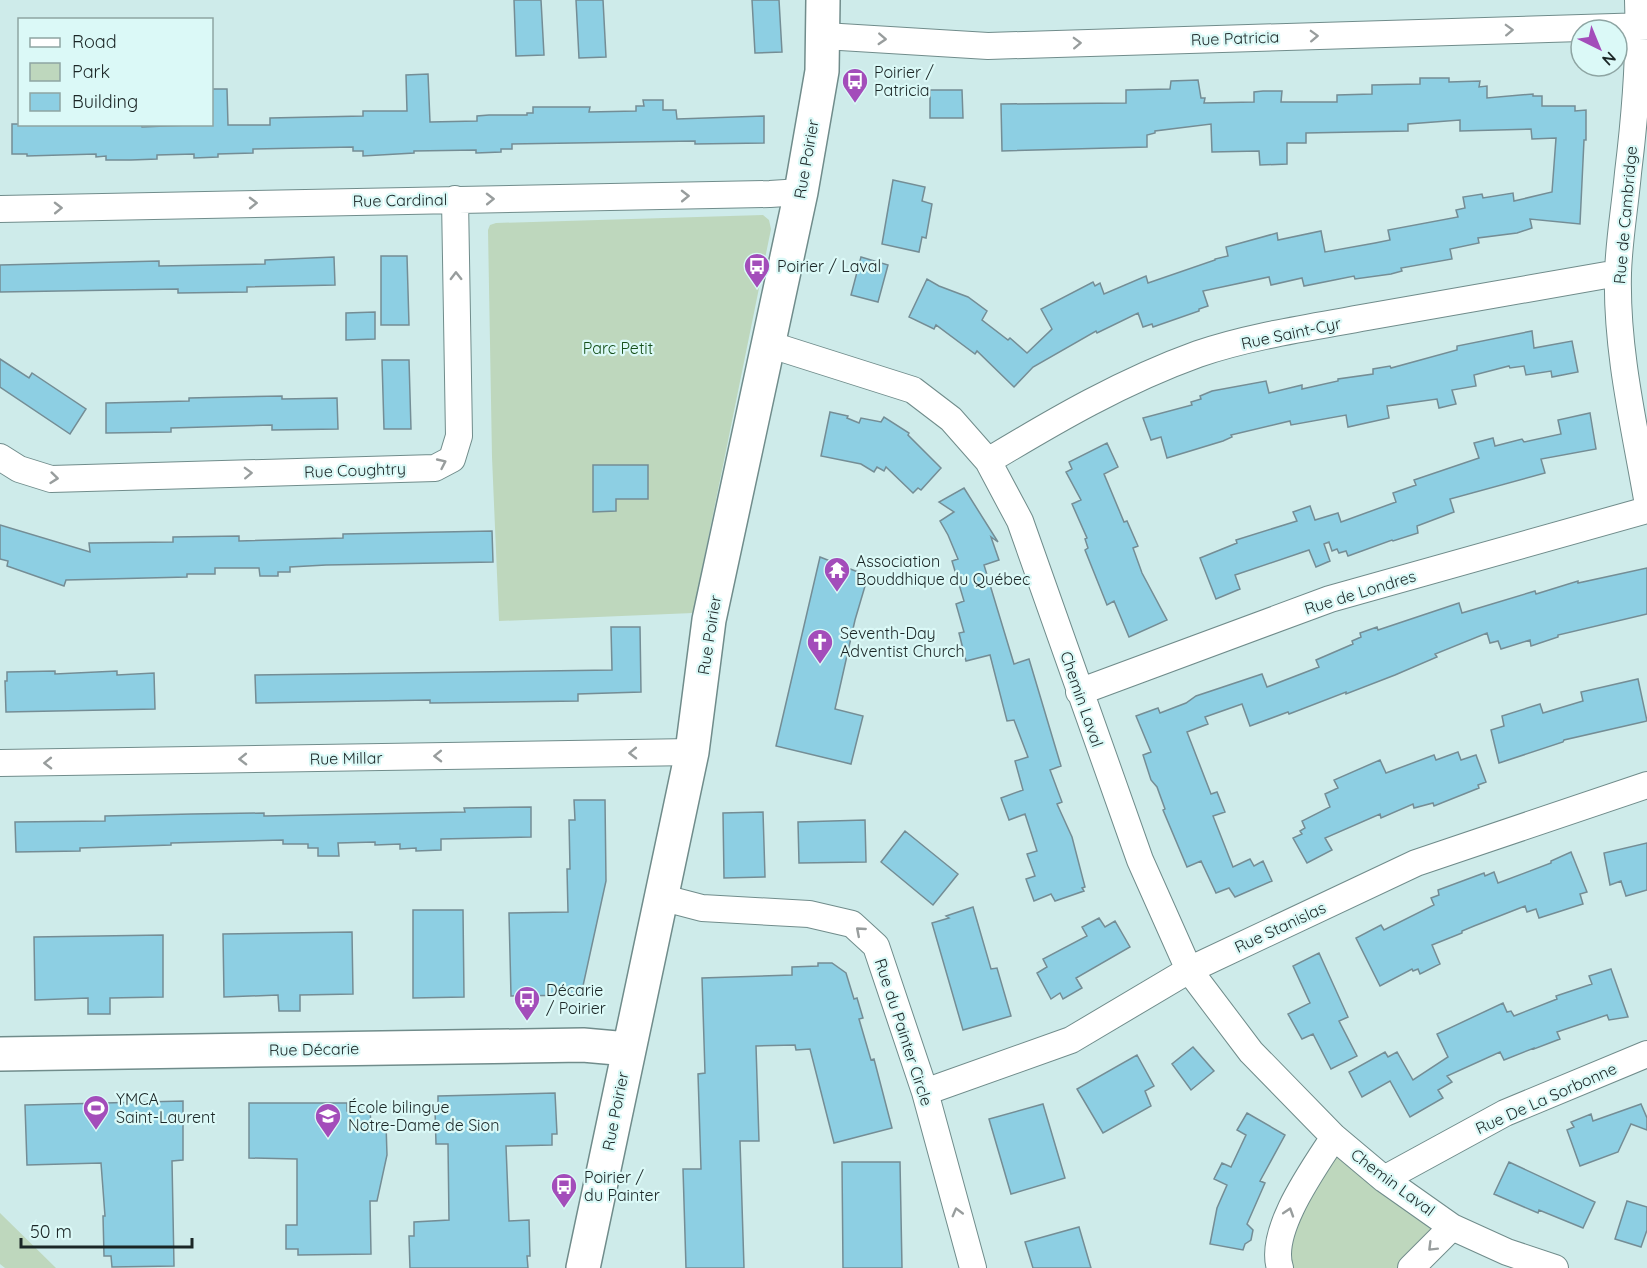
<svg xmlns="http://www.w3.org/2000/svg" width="1647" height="1268" viewBox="0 0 1647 1268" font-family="Quicksand,sans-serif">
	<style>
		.green { fill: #bed7bd }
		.building { fill: #8dcfe3; stroke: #748d95; stroke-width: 1.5 }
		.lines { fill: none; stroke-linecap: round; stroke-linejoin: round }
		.street-casing { stroke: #708c8b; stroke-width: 28 }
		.secondary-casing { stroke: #708c8b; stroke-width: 36 }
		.street { stroke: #fff; stroke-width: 26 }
		.secondary { stroke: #fff; stroke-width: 33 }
		.oneway { stroke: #989d9d }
		.labels { text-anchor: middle; stroke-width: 4.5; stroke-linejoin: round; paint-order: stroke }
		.street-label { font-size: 16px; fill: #1b2626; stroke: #dbf9f7 }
		.poi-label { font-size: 16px; fill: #1b2626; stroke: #dbf9f7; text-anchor: start }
		.park-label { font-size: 16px; fill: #154f19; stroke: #dbf9f7 }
	</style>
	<rect width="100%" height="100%" fill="#ceebea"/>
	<path class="green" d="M763 215 769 220 771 229 693 613 499 621 492 457 488 230 490 225 496 223Z
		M1334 1137 1452 1227 1411 1268H1280Z
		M0 1213 56 1268H5L0 1264Z"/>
	<path class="building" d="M514 0H541L544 55 516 56Z
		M576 0H603L606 57 579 58Z
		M752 0H779L782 52 755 53Z
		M428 74 430 122 477 121V116L489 115H527V113H533V107H590L589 112 636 111V106H644L643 100H663V110H676L677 119 764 116V143L695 144V141L512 144V149H501V152L476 153V150L414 151V153L363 156V151H353V147L253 149V153L218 154V157L194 158V154L157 155V159L131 160H106V156L96 157V154L27 156V154H12V124H141L142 127 212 124V89H227L228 125H270V118L363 116V111H407L406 75Z
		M1420 78H1449V82L1480 81 1479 87 1487 86V98L1533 94V96H1542V106H1575V111L1586 110V140H1584L1580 224 1530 219 1532 228 1517 233 1478 238 1479 243 1450 249 1452 259 1401 268 1402 271 1391 274 1355 279 1354 276 1304 286 1302 278 1271 285 1269 277 1203 291 1208 306 1199 309V311L1153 327 1152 324 1143 327 1138 313 1097 333 1096 331 1033 367 1014 387 977 351 975 354 936 325 934 329 909 317 927 279 939 286 968 297 987 311 982 320 1008 340 1010 338 1027 353 1052 329 1041 309 1093 282 1095 286 1100 283 1104 294 1146 276 1148 283 1215 260V259L1228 256 1226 247 1277 233 1278 240 1321 231 1325 252 1375 243 1390 240 1388 230 1458 217 1456 210 1465 208 1463 197 1482 194 1483 198 1513 193 1514 201 1552 192 1556 138 1532 139 1531 129 1460 131V120L1408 124V131L1306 133V143H1287V164L1260 165 1259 151 1212 152 1211 124 1155 131V133L1147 135V147L1002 151 1001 104 1126 103V90L1170 89 1171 81 1198 80 1201 98H1205L1204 103 1254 102V92L1263 91H1282L1281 102H1337V95L1372 94V85L1420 84Z
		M930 90H962L963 118H930Z
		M893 180 925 187 922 201 932 204 926 238 922 237 919 252 882 244Z
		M381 256H407L409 325H381Z
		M334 257 335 285 247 287V292L178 293V289L0 292V265L159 261V266L265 264V260Z
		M861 257 888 265 878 302 851 295Z
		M375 312V339L346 340V313Z
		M1532 331 1534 348 1572 341 1578 372 1552 377 1551 371 1526 375 1524 366 1510 368 1509 366 1474 375 1476 386 1452 390 1456 404 1439 408 1437 399 1387 406 1389 418 1348 427 1346 415 1291 425 1290 421 1231 435 1232 437 1223 441 1167 458 1161 437 1151 440 1143 418 1192 405 1191 402 1201 399 1200 396 1212 391 1266 381 1269 393 1302 385V389L1338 381V379L1373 374V369L1390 366 1391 368 1457 350V346Z
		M0 359 29 378 32 373 86 409 70 434 0 387Z
		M382 360H409L411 429H384Z
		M282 396V399L337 398 338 429 272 430V425L171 428V432L106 433V403L189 401V398Z
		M830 412 848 416 847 418 859 423 861 418 881 422 884 417 909 433 908 435 941 468 921 490 918 488 913 493 886 467 884 471 877 467 874 472 861 464 821 456Z
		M1590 413 1596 449 1541 459 1545 473 1450 499 1454 512 1417 526 1418 533 1393 541 1392 540 1348 556 1346 551 1339 553 1337 549 1332 551 1329 542 1324 544 1330 561 1316 567 1309 550 1235 575 1240 589 1216 599 1200 558 1237 543 1236 540 1297 521 1293 512 1310 506 1315 520 1338 513 1341 522 1396 502 1393 493 1416 485 1414 480 1479 458 1474 443 1493 438 1495 446 1522 439 1524 442 1561 434 1558 420Z
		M1107 443 1118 467 1104 474 1124 522 1127 521 1138 546 1133 548 1142 573 1167 620 1129 637 1114 601 1107 605 1085 550 1088 548 1085 539 1087 538 1072 504 1081 500 1066 472 1072 469 1069 462Z
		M593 465H648V499H616V511L593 512Z
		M964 488 998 542 991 537 999 560 984 565 1014 664 1029 659 1061 766 1050 770 1062 802 1057 804 1072 837 1085 887 1082 888 1084 891 1055 901 1051 894 1034 901 1026 879 1035 876 1027 854 1037 851 1025 814 1009 820 1001 798 1023 790 1015 761 1028 757 1014 720 1007 721 990 655 966 661 959 633 964 632 956 604 964 601 952 561 958 559 948 535 940 521 954 512 939 502Z
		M0 525 90 552 89 543 173 542V537L239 536V541L343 538V534L492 531 493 562 326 565 290 567V572H278V576H260L259 568H215V574H187V577L66 580 64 586 7 566 8 561 0 559Z
		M820 557 868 576 855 620 835 709 863 716 851 764 776 746Z
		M1647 568V614L1558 635V637L1531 646 1530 640 1501 649 1498 641 1490 643 1487 633 1435 654 1437 657 1395 675 1346 694V692L1289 714 1288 712 1250 726 1242 704 1205 717 1208 724 1187 732 1211 794 1217 792 1225 812 1213 816 1233 867 1250 859 1254 866 1263 861 1272 881 1235 897 1229 888 1216 893 1201 861 1187 867 1163 810 1165 809 1157 787 1151 780 1143 755 1151 752 1136 716 1158 708 1160 713 1186 703 1196 696 1262 674 1267 687 1319 667 1316 660 1353 644 1352 641 1361 637 1360 633 1377 627 1378 630 1459 603 1462 613 1535 591 1536 594 1578 581V583Z
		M611 627H640L641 692 578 694V701L430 703V700L256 703 255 675 612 670Z
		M55 671V674L117 671V675L154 673 155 709 6 712 5 681H7V672Z
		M1638 679 1647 721 1564 740 1563 742 1499 763 1491 730 1504 726 1502 716 1540 704 1543 713 1583 701 1581 692Z
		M1458 752 1461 760 1476 755 1486 782 1478 785 1479 788 1434 806 1433 803 1414 808 1413 804 1381 818 1380 814 1325 838 1332 850 1307 863 1293 838 1302 834 1300 831 1305 828 1302 821 1330 807 1325 794 1338 788 1334 780 1380 760 1386 773 1434 755 1436 760Z
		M574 800H605L606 881 581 995 511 996 509 913 568 912 567 869H570L569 820H575Z
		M531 807V837L441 839V850L416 851V848L400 849V844L375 845V842L338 843 339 856H318V848H308V844H283V840L171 843V845L80 848V851L16 852 15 822 105 821V816L192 814 264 813V816L465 812 464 808Z
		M763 812 765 877 724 878 723 813Z
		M865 820 866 862 799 863 798 822Z
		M905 831 958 874 933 905 881 862Z
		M1647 843V890L1626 896 1621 881 1610 885 1604 853Z
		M1571 852 1587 892 1580 894 1583 904 1539 918 1536 909 1527 912 1525 906 1474 926 1462 931V933L1432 945 1440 964 1420 974 1418 969 1413 971 1412 969 1380 986 1356 938 1381 925 1384 930 1434 905 1431 898 1439 895 1438 890 1484 873 1485 876 1494 872 1498 883 1551 863V861Z
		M973 907 991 969 997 968 1011 1016 963 1030 932 923 949 918 946 916Z
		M413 910H463L464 997 413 998Z
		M1099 918 1105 927 1115 921 1130 947 1076 978 1082 988 1063 999 1060 993 1051 999 1037 973 1047 967 1043 959 1087 936 1082 927Z
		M352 932 353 994 300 995V1011H279L278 995 224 997 223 934Z
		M163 935V997L110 998V1014H88V998L35 1000 34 937Z
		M1319 953 1348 1017 1339 1021 1357 1056 1331 1069 1313 1034 1302 1039 1288 1014 1310 1003 1293 966Z
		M818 963H832L846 973 854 999 857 998 863 1018 859 1019 871 1060 874 1059 892 1128 834 1143 810 1049 796 1050 795 1045 756 1046 759 1141H740L744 1268H686L683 1169H701L698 1074 705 1073 702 978 792 975V967L818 966Z
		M1611 969 1628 1017 1609 1020 1607 1015 1557 1032 1560 1039 1534 1049V1048L1504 1060 1500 1052 1447 1076 1452 1082 1438 1090 1443 1098 1410 1117 1390 1081 1362 1097 1349 1072 1385 1052 1388 1057 1397 1052 1413 1080 1448 1057 1437 1034 1503 1003 1507 1012 1511 1011 1514 1016 1557 999 1556 996 1592 984 1589 976Z
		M1193 1047 1214 1071 1191 1090 1172 1064Z
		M1137 1055 1154 1086 1145 1091 1151 1106 1103 1133 1077 1089Z
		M555 1093 557 1134H552V1145L506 1146 509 1221 529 1220 530 1256H527L528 1268H410L409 1236H414V1222L449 1220 448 1144H436L435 1109H438V1096Z
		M183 1101V1160L172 1161 174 1266 112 1267 111 1256H104L103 1216H105L101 1163 27 1165 25 1105Z
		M249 1103H347V1111L370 1110 371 1124H386L387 1155 377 1201H370L371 1254 298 1255V1249H286V1225H297V1159L249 1158Z
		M1043 1104 1065 1178 1011 1194 989 1119Z
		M1641 1104 1647 1118V1130L1631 1124 1618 1152 1580 1166 1567 1130 1574 1127 1571 1122 1591 1114 1593 1121Z
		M1247 1113 1285 1135 1260 1181 1265 1183 1247 1224 1253 1230 1251 1240 1245 1244 1243 1250 1210 1244 1217 1208 1227 1185 1214 1179 1222 1163 1231 1167 1246 1135 1237 1130Z
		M842 1162H900L902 1268H843Z
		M1509 1162 1595 1202 1583 1228 1539 1210 1538 1213 1494 1194Z
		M1627 1201 1647 1207V1230L1641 1247 1615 1239Z
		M1079 1227 1091 1268H1033L1025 1242Z"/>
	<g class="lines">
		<g class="street-casing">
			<path id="street" d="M1638 0C1640 57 1635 116 1628 173 1625 206 1619 240 1618 273 1616 349 1634 425 1647 499
				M824 36 988 46 1647 26
				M0 209 770 194 801 192
				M768 344 913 390 951 419 988 461 1020 521 1140 860 1189 970 1251 1052 1334 1137 1384 1179 1452 1227 1507 1252 1555 1268
				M0 457 19 469 51 479 435 468 452 459 459 436 455 199
				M988 461C1056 420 1123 381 1198 354 1250 336 1313 327 1367 317 1451 302 1534 288 1618 273
				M1079 692 1330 599 1647 510
				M0 763 692 752
				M660 897 702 908 809 914 852 924 876 946 925 1092 973 1268
				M925 1092 1071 1040 1189 970 1416 863 1647 785
				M1384 1179 1505 1113 1647 1054
				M1280 1268C1268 1231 1314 1168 1334 1137
				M1411 1268 1452 1227"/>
		</g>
		<g class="secondary-casing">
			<path id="secondary" d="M0 1054 583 1045 628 1049
				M583 1268 692 752 709 620 801 192 822 71 823 0"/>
		</g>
		<use href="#street" class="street"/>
		<use href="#secondary" class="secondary"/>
	</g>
	<defs><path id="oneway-chevron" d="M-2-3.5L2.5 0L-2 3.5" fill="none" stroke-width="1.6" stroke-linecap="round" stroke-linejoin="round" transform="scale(1.5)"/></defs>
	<g class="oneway">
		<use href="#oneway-chevron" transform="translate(1509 30) rotate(-2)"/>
		<use href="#oneway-chevron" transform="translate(1314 36) rotate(-2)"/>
		<use href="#oneway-chevron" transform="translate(882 39) rotate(3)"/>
		<use href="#oneway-chevron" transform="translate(1077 43) rotate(-2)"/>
		<use href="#oneway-chevron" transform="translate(685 196) rotate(-1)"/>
		<use href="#oneway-chevron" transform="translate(490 199) rotate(-1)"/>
		<use href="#oneway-chevron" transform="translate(253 203) rotate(-1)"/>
		<use href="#oneway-chevron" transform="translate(58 208) rotate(-1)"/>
		<use href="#oneway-chevron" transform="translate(456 276) rotate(-91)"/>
		<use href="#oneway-chevron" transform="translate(442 463) rotate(-25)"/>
		<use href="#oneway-chevron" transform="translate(248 473) rotate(-2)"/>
		<use href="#oneway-chevron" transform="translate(54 478) rotate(6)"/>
		<use href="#oneway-chevron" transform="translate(633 753) rotate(179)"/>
		<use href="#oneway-chevron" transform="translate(438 756) rotate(179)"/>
		<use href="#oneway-chevron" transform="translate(243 759) rotate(179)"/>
		<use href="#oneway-chevron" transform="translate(48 763) rotate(179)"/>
		<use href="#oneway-chevron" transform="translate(860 931) rotate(-139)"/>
		<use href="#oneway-chevron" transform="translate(957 1212) rotate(-105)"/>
		<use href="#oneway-chevron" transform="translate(1289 1212) rotate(-72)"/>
		<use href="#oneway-chevron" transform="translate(1432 1247) rotate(135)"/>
	</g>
	<defs>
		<g id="bus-pin" transform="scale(1.35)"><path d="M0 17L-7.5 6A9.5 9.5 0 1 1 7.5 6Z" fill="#a34dba" stroke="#dbf9f7"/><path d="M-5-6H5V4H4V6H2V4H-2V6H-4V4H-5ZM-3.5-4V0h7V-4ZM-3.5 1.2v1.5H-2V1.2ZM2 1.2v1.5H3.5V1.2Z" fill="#fff"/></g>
		<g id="temple-pin" transform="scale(1.35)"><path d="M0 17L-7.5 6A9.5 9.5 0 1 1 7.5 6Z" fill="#a34dba" stroke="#dbf9f7"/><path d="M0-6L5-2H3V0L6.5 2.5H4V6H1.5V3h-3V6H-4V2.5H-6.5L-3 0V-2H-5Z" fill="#fff"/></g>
		<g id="church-pin" transform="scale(1.35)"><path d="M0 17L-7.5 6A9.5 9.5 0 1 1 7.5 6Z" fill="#a34dba" stroke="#dbf9f7"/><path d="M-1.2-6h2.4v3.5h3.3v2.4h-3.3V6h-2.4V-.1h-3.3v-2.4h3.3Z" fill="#fff"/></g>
		<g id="stadium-pin" transform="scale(1.35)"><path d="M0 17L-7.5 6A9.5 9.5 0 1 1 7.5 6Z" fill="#a34dba" stroke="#dbf9f7"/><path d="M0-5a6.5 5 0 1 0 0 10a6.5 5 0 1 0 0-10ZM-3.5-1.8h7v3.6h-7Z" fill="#fff"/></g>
		<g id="school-pin" transform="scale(1.35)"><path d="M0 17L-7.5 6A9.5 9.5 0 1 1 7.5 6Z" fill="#a34dba" stroke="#dbf9f7"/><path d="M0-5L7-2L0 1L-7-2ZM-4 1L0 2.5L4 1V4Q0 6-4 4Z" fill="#fff"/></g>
	</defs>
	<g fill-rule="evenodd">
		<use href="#bus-pin" x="855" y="81"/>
		<use href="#bus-pin" x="757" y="266"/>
		<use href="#temple-pin" x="837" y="570"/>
		<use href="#church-pin" x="820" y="642"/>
		<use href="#bus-pin" x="527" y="999"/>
		<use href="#stadium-pin" x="96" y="1108"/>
		<use href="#school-pin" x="328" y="1116"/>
		<use href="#bus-pin" x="564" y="1186"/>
	</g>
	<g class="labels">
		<g class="street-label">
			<text transform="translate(1235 38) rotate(-2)" y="6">Rue Patricia</text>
			<text transform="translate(806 159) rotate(-80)" y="6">Rue Poirier</text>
			<text transform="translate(400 200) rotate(-1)" y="6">Rue Cardinal</text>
			<text transform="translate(1625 215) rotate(-85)" y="6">Rue de Cambridge</text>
			<text transform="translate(1291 333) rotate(-12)" y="6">Rue Saint-Cyr</text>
			<text transform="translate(355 470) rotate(-2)" y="6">Rue Coughtry</text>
			<text transform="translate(1360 592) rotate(-17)" y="6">Rue de Londres</text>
			<text transform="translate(709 635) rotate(-81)" y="6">Rue Poirier</text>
			<text transform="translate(1082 699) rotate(71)" y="6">Chemin Laval</text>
			<text transform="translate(346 758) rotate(-1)" y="6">Rue Millar</text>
			<text transform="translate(1280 927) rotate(-25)" y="6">Rue Stanislas</text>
			<text transform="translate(904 1032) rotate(72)" y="6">Rue du Painter Circle</text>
			<text transform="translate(314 1049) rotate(-1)" y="6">Rue Décarie</text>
			<text transform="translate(1546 1098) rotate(-24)" y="6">Rue De La Sorbonne</text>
			<text transform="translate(615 1111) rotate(-79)" y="6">Rue Poirier</text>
			<text transform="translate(1393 1182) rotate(37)" y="6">Chemin Laval</text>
		</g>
		<g class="poi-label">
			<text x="874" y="78">Poirier /<tspan x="874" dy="18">Patricia</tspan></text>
			<text x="777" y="272">Poirier / Laval</text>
			<text x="856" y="567">Association<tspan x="856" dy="18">Bouddhique du Québec</tspan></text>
			<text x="840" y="639">Seventh-Day<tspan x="840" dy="18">Adventist Church</tspan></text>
			<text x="546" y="996">Décarie<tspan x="546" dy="18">/ Poirier</tspan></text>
			<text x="116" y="1105">YMCA<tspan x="116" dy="18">Saint-Laurent</tspan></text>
			<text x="348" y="1113">École bilingue<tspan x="348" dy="18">Notre-Dame de Sion</tspan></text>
			<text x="584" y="1183">Poirier /<tspan x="584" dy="18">du Painter</tspan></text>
		</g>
		<g class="park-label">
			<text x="618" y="354">Parc Petit</text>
		</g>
	</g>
	<rect x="18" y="18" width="195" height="108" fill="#dbf9f7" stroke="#8ea5a3" stroke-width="1.5"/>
	<rect x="30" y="38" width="30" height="9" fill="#ffffff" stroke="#8ea5a3" stroke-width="1.5"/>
	<text x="72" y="48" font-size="18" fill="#1b2626">Road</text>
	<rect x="30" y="63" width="30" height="18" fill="#bed7bd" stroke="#8ea5a3" stroke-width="1.5"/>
	<text x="72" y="78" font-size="18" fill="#1b2626">Park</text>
	<rect x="30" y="93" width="30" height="18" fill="#8dcfe3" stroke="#8ea5a3" stroke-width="1.5"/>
	<text x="72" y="108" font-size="18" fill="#1b2626">Building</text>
	<g transform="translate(1599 48) rotate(137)"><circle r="28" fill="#dbf9f7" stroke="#8ea5a3" stroke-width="1.5"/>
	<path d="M0-4.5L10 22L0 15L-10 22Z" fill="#a34dba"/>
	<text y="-9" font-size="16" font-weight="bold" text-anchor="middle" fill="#1b2626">N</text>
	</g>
	<path d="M21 1238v9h171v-9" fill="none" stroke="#1b2626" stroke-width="3"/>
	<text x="30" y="1238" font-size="18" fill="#1b2626" stroke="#dbf9f7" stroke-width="4.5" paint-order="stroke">50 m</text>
</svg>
